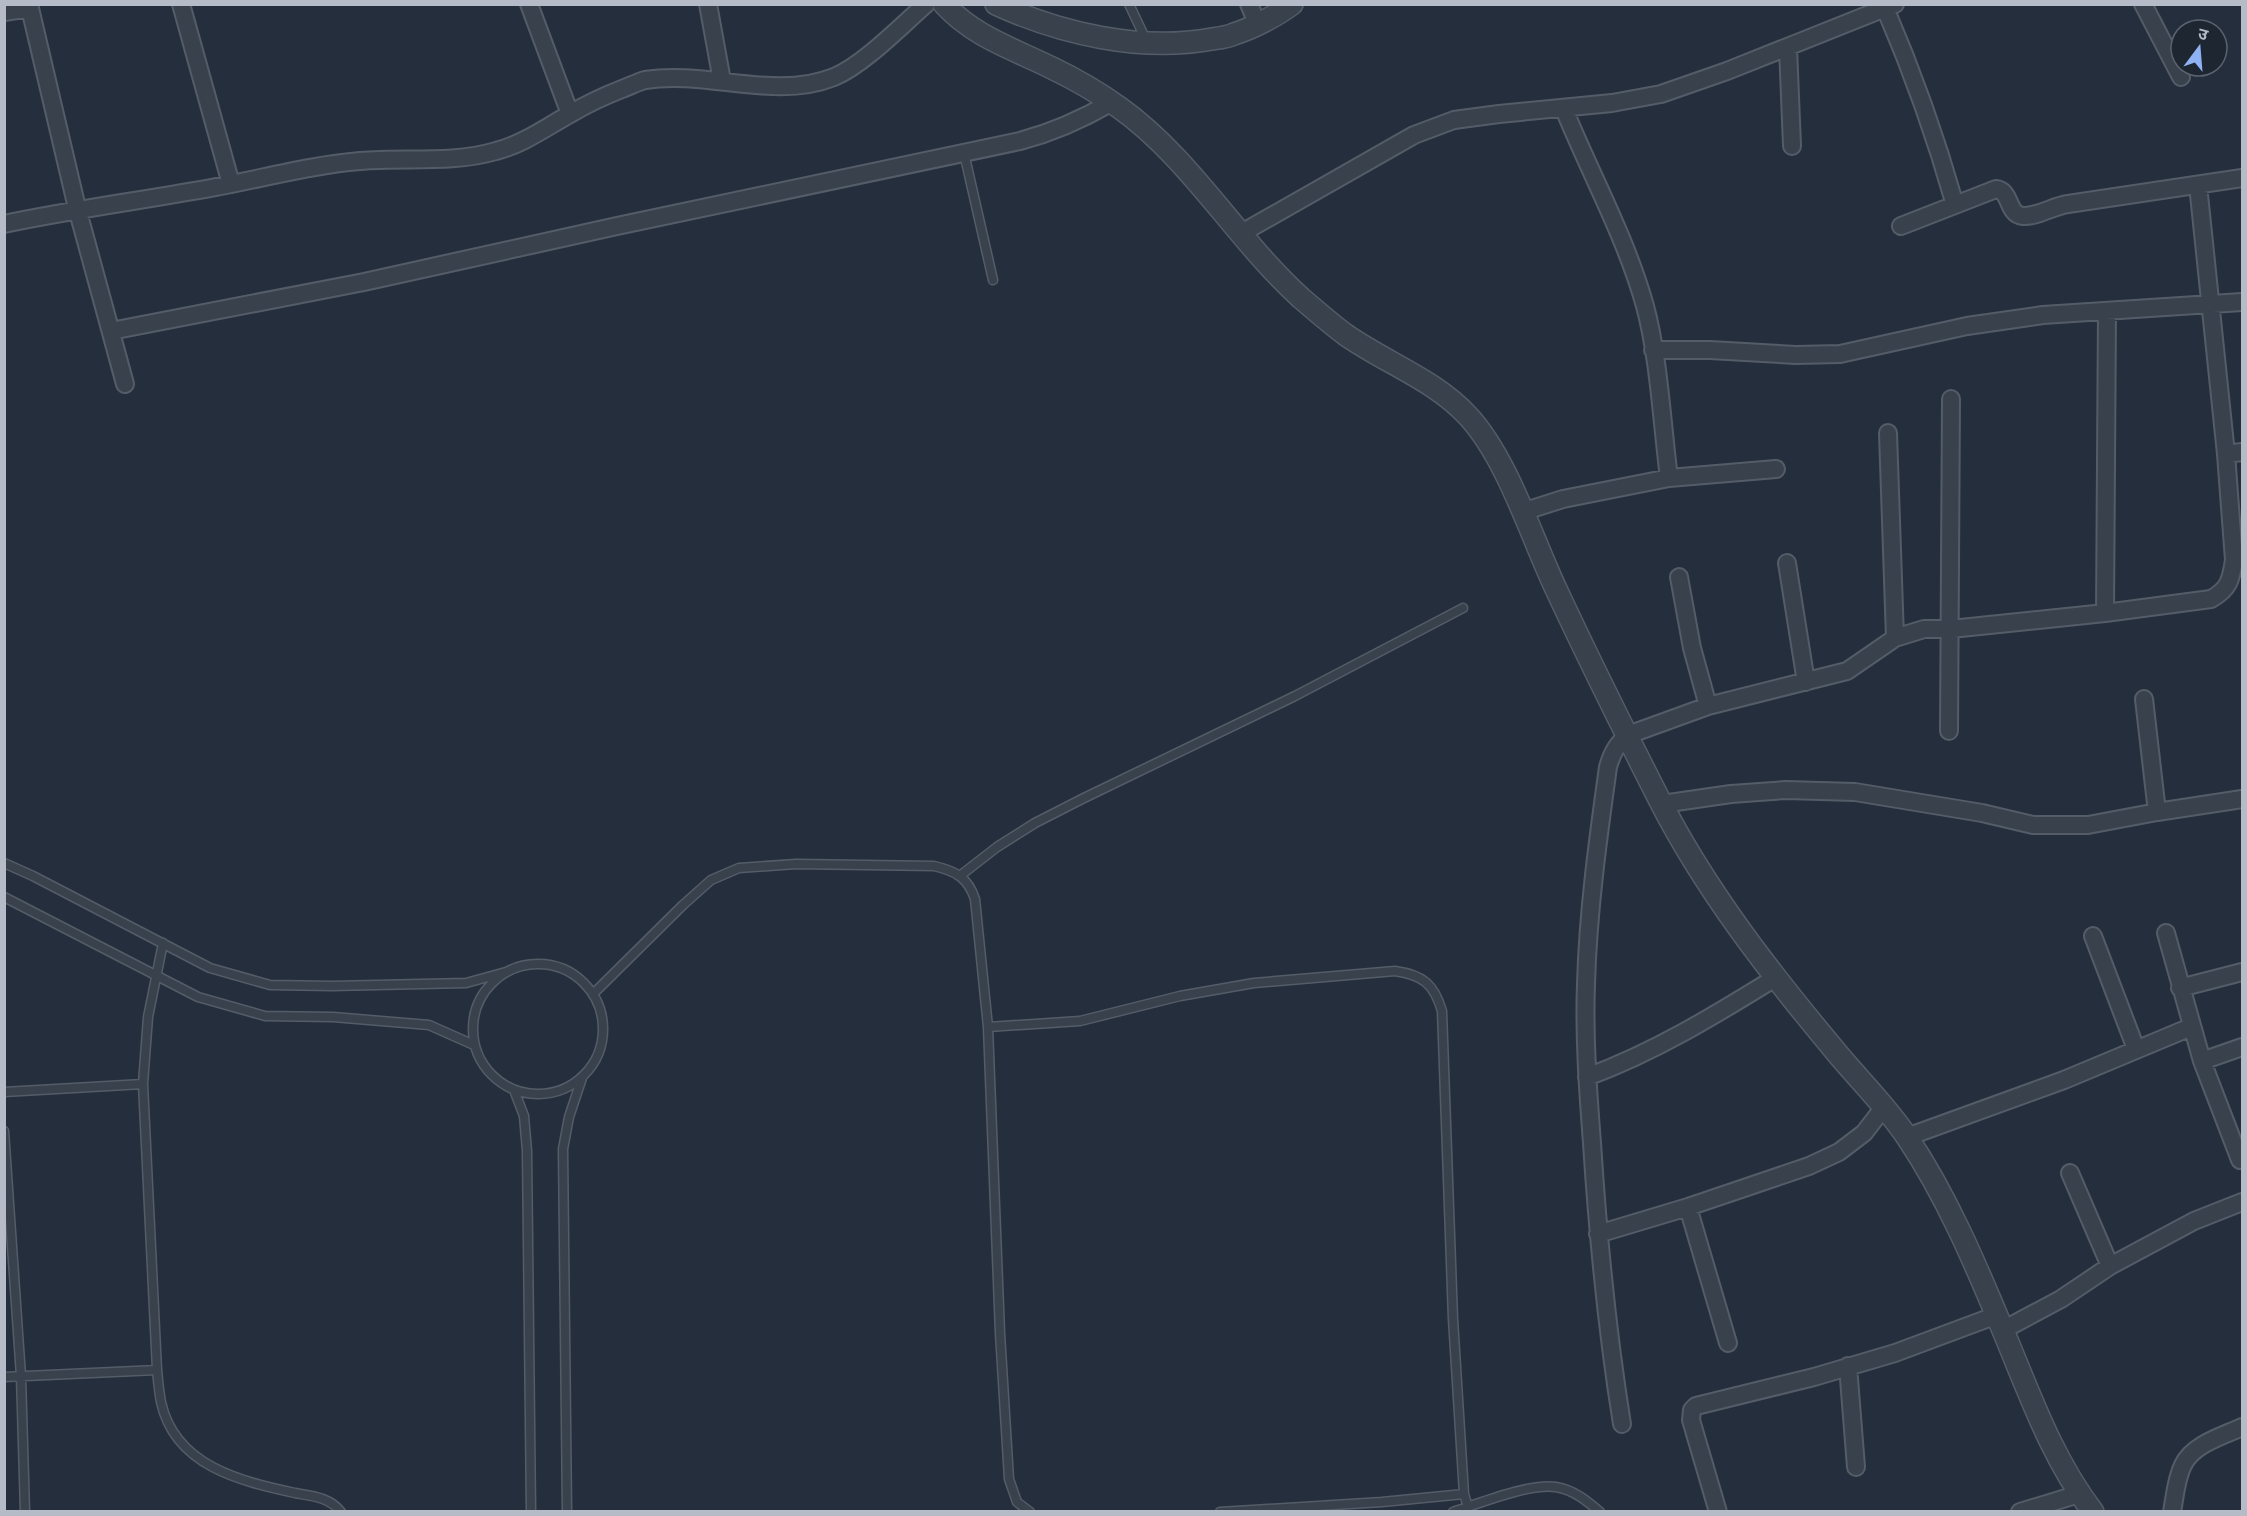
<svg xmlns="http://www.w3.org/2000/svg" width="2247" height="1516" viewBox="0 0 2247 1516" font-family="Overpass,'Noto Sans Devanagari',sans-serif">
	<style>
		.lines { fill: none; stroke-linecap: round; stroke-linejoin: round }
		.service-casing { stroke: #545c68; stroke-width: 11 }
		.minor-casing { stroke: #545c68; stroke-width: 20 }
		.tertiary-casing { stroke: #545c68; stroke-width: 24 }
		.service { stroke: #39414d; stroke-width: 8 }
		.minor { stroke: #39414d; stroke-width: 16 }
		.tertiary { stroke: #39414d; stroke-width: 21 }
	</style>
	<rect width="100%" height="100%" fill="#252e3d"/>
	<g class="lines">
		<g class="service-casing">
			<path id="service" d="M1129 4 1146 40
				M964 153 993 280
				M4 863 33 876 210 968 270 985 332 986 466 983 506 972
				M961 875 997 847 1035 823 1084 798 1295 696 1463 608
				M4 897 198 997 265 1016 333 1017 429 1025 474 1045
				M163 943 148 1017 143 1084 157 1370C158 1380 159 1392 161 1402 175 1466 240 1481 295 1493 311 1496 330 1497 341 1512
				M473 1029a65 65 0 1 1 130 0a65 65 0 1 1-130 0Z
				M594 993 683 905 711 880 739 868 796 864 934 866C956 871 968 878 975 899L988 1027 1000 1333 1009 1479 1017 1502 1030 1512
				M988 1027 1080 1021 1180 996 1254 983 1395 971C1423 975 1434 984 1442 1011L1453 1319 1464 1494 1468 1507
				M514 1090 524 1116 527 1151 531 1512
				M4 1092 143 1084
				M4 1131 21 1376 25 1512
				M4 1377 157 1370
				M567 1512 563 1149 569 1117 582 1078
				M1220 1512 1382 1502 1464 1494
				M1453 1512C1480 1503 1530 1483 1556 1487 1574 1490 1587 1501 1600 1512"/>
		</g>
		<g class="minor-casing">
			<path id="minor" d="M29 4 77 208 125 384
				M181 4 231 184
				M529 4 570 114
				M708 4 722 81
				M1249 4 1257 23
				M2143 4 2181 77
				M1885 8C1913 73 1936 138 1955 205
				M4 12 30 8
				M1788 47 1792 146
				M1564 109C1591 175 1626 238 1645 306 1659 358 1662 424 1669 478
				M4 224C75 209 146 200 216 187 264 178 312 165 360 161 406 157 451 164 496 151 523 144 545 128 570 114 587 104 604 96 622 89 630 86 638 82 645 80 708 70 774 101 834 77 863 65 901 26 926 4
				M1901 226 1996 189C2012 191 2006 214 2023 216 2037 217 2053 206 2068 204 2126 195 2184 187 2242 178
				M1240 234 1414 135 1454 120 1499 114 1612 103 1661 94 1727 71 1895 4
				M111 331 364 282 617 226 1020 141C1054 132 1081 120 1112 102
				M1653 350H1710L1796 355 1840 354 1967 326 2043 315 2242 302
				M1888 433 1895 638
				M2226 454 2242 452
				M1522 512 1563 499 1669 478 1776 469
				M1787 563 1806 682
				M1679 577 1692 648 1708 706
				M2105 613 2107 312
				M2144 699 2157 812
				M1949 731 1951 399
				M1662 804 1731 794 1786 790 1855 792 1982 813 2033 825H2088L2157 812 2242 799
				M2166 933 2202 1061 2240 1160
				M2093 936 2136 1049
				M2180 988 2242 972
				M2202 1061 2242 1047
				M1587 1077C1655 1052 1715 1015 1775 978
				M1907 1137 2064 1080 2191 1027
				M2070 1173 2110 1266
				M1688 1207 1728 1343
				M1598 1234 1688 1207 1809 1166 1839 1152 1864 1133 1884 1107
				M2003 1330 2061 1299 2110 1266 2194 1221 2242 1202
				M1848 1366 1856 1467
				M1622 1424C1607 1331 1598 1237 1592 1143 1588 1091 1584 1037 1586 984 1588 911 1598 839 1608 767 1612 753 1617 744 1628 735L1708 706 1847 671 1895 638 1924 629H1951L2105 613 2211 599C2229 589 2231 580 2234 560L2226 454 2198 185
				M1718 1512 1691 1420 1692 1410 1696 1406 1814 1377 1895 1353 1997 1315
				M2020 1512 2079 1494
				M2172 1512C2175 1496 2176 1479 2183 1465 2193 1444 2223 1436 2242 1427"/>
		</g>
		<g class="tertiary-casing">
			<path id="tertiary" d="M944 4C974 37 1014 49 1052 68 1075 79 1099 93 1120 108 1191 159 1236 239 1301 298 1315 310 1331 324 1346 335 1386 363 1435 380 1468 416 1507 458 1531 536 1556 589 1589 660 1624 730 1659 799 1705 889 1767 969 1832 1047 1856 1077 1885 1104 1907 1137 1946 1195 1975 1263 2002 1328 2029 1392 2051 1457 2093 1512
				M996 4C1061 34 1141 52 1212 39 1219 38 1228 37 1234 34 1253 28 1276 16 1292 4"/>
		</g>
		<use href="#service" class="service"/>
		<use href="#minor" class="minor"/>
		<use href="#tertiary" class="tertiary"/>
	</g>
	<rect width="2247" height="1516" fill="none" stroke="#b5bcc8" stroke-width="12"/>
	<g transform="translate(2199 48) rotate(16)"><circle r="28" fill="#1e2632" stroke="#5a626e" stroke-width="1.5"/>
	<path d="M0-4.5L10 22L0 15L-10 22Z" fill="#8eb2f4"/>
	<text y="-9" font-size="16" font-weight="bold" text-anchor="middle" fill="#b5bcc8">उ</text>
	</g>
</svg>
